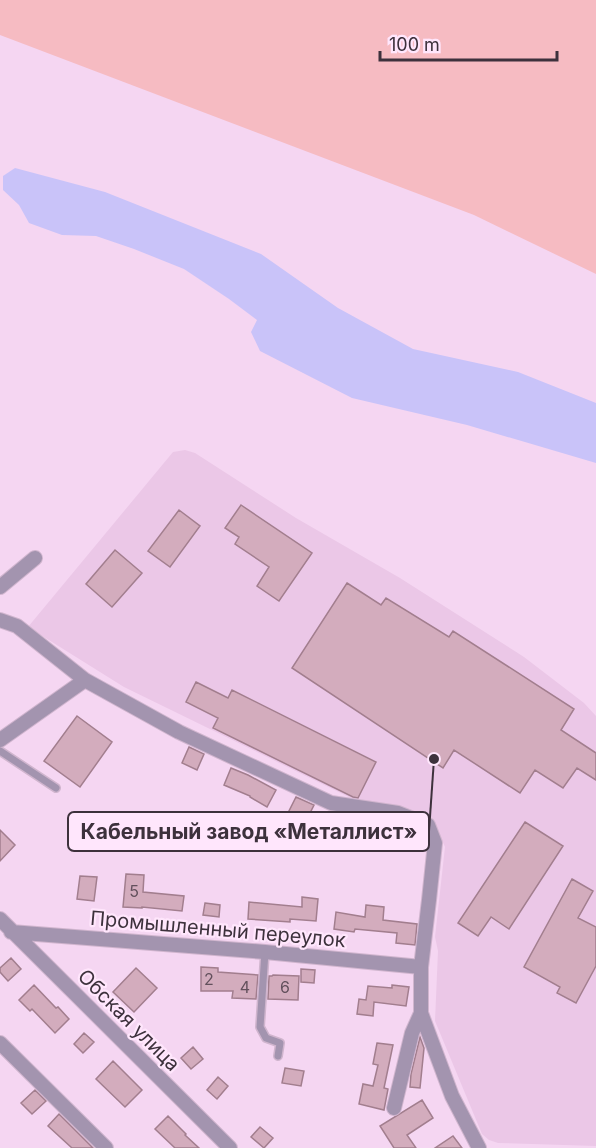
<svg xmlns="http://www.w3.org/2000/svg" width="596" height="1148" viewBox="0 0 596 1148" font-family="Inter,sans-serif">
	<style>
		.built { fill: #ebc7e7 }
		.green { fill: #f6bbc2 }
		.water { fill: #c9c3f9 }
		.building { fill: #d3acbd; stroke: #a27e8e; stroke-width: 1.5 }
		.lines { fill: none; stroke-linecap: round; stroke-linejoin: round }
		.service-casing { stroke: #d0b5ce; stroke-width: 10 }
		.minor-casing { stroke: #d0b5ce; stroke-width: 16 }
		.service { stroke: #a394af; stroke-width: 7 }
		.minor { stroke: #a394af; stroke-width: 14 }
		.labels { text-anchor: middle; stroke-width: 4.5; stroke-linejoin: round; paint-order: stroke }
		.number-label { font-size: 16px; fill: #62505c }
		.street-label { font-size: 20px; fill: #3d313c; stroke: #ffe6fc }
		.leader { fill: none; stroke: #3d313c; stroke-width: 2 }
		.callout-dot { fill: #3d313c; stroke: #ffe6fc; stroke-width: 2 }
		.callout { fill: #ffe6fc; stroke: #3d313c; stroke-width: 2 }
		.callout-label { font-size: 21px; text-anchor: middle; font-weight: bold; fill: #3d313c }
	</style>
	<rect width="100%" height="100%" fill="#f5d6f2"/>
	<path class="built" d="M185 450 195 453 296 518 400 578 524 657 584 703 596 716V1146L498 1143 489 1140 482 1134 435 1021 438 951 435 937 445 847 432 818 359 802 124 687 28 627 173 452Z"/>
	<path class="green" d="M0 0H596V274L474 215 0 35Z"/>
	<path class="water" d="M15 168 105 192 261 254 338 308 413 349 518 372 596 403V463L467 425 352 398 260 351 251 332 257 320 229 299 184 269 134 249 96 236 62 235 29 223 19 205 3 190V176Z"/>
	<path class="building" d="M241 505 312 553 279 601 257 586 269 567 235 544 239 537 225 528Z
		M179 510 200 526 170 567 148 551Z
		M115 550 142 573 112 607 86 584Z
		M347 583 381 605 386 598 449 637 453 631 574 709 561 730 596 753V780L577 768 563 788 535 770 520 793 454 750 443 768 292 668Z
		M196 682 228 698 232 690 376 762 358 798 353 797 213 728 218 718 186 702Z
		M77 716 112 742 80 787 44 761Z
		M189 747 204 754 197 770 182 763Z
		M231 768 248 775 276 790 267 807 250 797V796L224 785Z
		M296 797 314 805 306 821 288 813Z
		M525 822 563 846 509 929 491 917 478 936 458 923Z
		M0 830 15 845 0 861Z
		M126 874 144 875 143 892 184 896 182 911 142 907V908L123 907Z
		M80 876 97 877 94 901 77 899Z
		M572 879 593 891 578 918 596 927V966L576 1003 557 993 560 987 524 967Z
		M302 897 318 899 316 921 290 919V922L248 919 249 902 302 907Z
		M205 903 220 905 219 917 203 915Z
		M366 905 384 907 383 920 417 924 415 945 396 943 397 933 355 929 354 932 334 929 336 912 365 917Z
		M11 958 21 969 8 981 0 972V968Z
		M201 967 218 968V972L258 975 256 999 232 998 233 991H201Z
		M136 968 157 988 134 1012 113 992Z
		M301 969 315 970 314 983 301 982Z
		M273 975 299 976 298 1000 268 999 269 976H272Z
		M34 985 56 1008 58 1007 69 1019 55 1033 32 1009 30 1011 19 1000Z
		M392 985 409 987 406 1006 374 1002 373 1016 357 1014 359 999 366 1000 368 986 392 988Z
		M84 1033 94 1042 83 1053 74 1044Z
		M420 1037 424 1048 420 1088 410 1087 411 1074Z
		M377 1043 393 1045 384 1088 388 1089 384 1110 359 1104 363 1084 373 1086 378 1065 373 1064Z
		M193 1047 203 1059 191 1069 181 1058Z
		M113 1061 142 1090 125 1107 96 1079Z
		M285 1068 304 1071 301 1086 282 1083Z
		M218 1077 228 1086 217 1099 207 1090Z
		M35 1090 46 1101 32 1114 21 1103Z
		M422 1100 433 1118 407 1135 416 1148H394L380 1126Z
		M59 1114 93 1148H72L48 1126Z
		M168 1116 186 1134 185 1135 199 1148H175L155 1129Z
		M260 1127 273 1138 264 1148 251 1137Z
		M453 1136 462 1148H435Z"/>
	<g class="lines">
		<g class="service-casing">
			<path id="service" d="M0 751 56 788
				M265 952 260 1027 266 1038 280 1043 278 1056"/>
		</g>
		<g class="minor-casing">
			<path id="minor" d="M0 587 35 558
				M0 620 17 626 85 680 179 732 331 803 398 813 428 825 435 843 429 900 421 967V1013L452 1096 479 1148
				M0 740 85 680
				M0 919 230 1148
				M11 932 265 952 421 967
				M0 1043 106 1148
				M394 1108 412 1033 421 1013"/>
		</g>
		<use href="#service" class="service"/>
		<use href="#minor" class="minor"/>
	</g>
	<g class="labels">
		<g class="number-label">
			<text x="134" y="897">5</text>
			<text x="209" y="985">2</text>
			<text x="245" y="993">4</text>
			<text x="285" y="993">6</text>
		</g>
		<g class="street-label">
			<text transform="translate(218 929) rotate(5)" y="7">Промышленный переулок</text>
			<text transform="translate(129 1020) rotate(45)" y="7">Обская улица</text>
		</g>
	</g>
	<path class="leader" d="M434 759L429 831"/>
	<circle class="callout-dot" cx="434" cy="759" r="6"/>
	<rect class="callout" x="68" y="812" width="361" height="39" rx="6"/>
	<g class="callout-label">
		<text x="249" y="839">Кабельный завод «Металлист»</text>
	</g>
	<path d="M380 51v9h177v-9" fill="none" stroke="#3d313c" stroke-width="3"/>
	<text x="389" y="51" font-size="18" fill="#3d313c" stroke="#ffe6fc" stroke-width="4.5" paint-order="stroke">100 m</text>
</svg>
